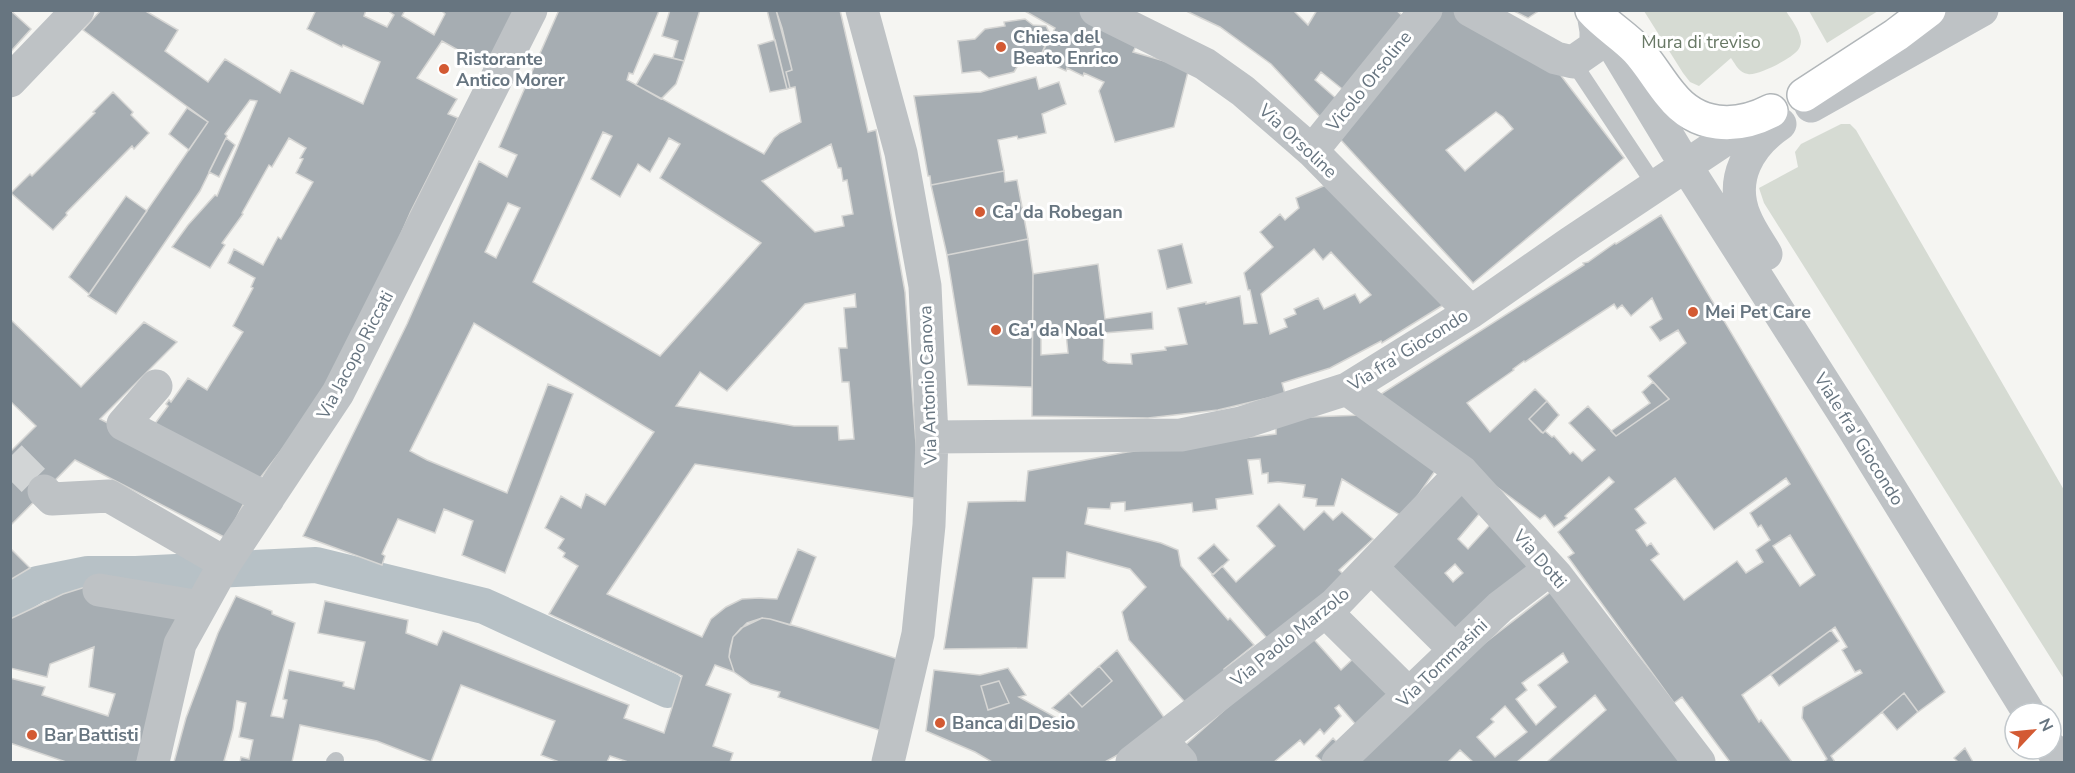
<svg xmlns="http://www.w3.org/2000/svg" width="2075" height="773" viewBox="0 0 2075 773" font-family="'Nunito Sans',sans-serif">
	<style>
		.green { fill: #d6dbd3 }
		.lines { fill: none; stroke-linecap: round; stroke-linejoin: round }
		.canal { stroke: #b7c1c6; stroke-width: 36 }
		.building { fill: #a6adb2; stroke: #d6d6d4; stroke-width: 1.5; fill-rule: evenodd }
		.street-tunnel { stroke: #d2d5d6; stroke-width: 33; stroke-dasharray: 33 16; stroke-linecap: butt }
		.secondary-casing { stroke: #b1b6b9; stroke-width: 36 }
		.lane { stroke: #bec2c5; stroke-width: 16 }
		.street { stroke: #bec2c5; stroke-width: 33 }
		.secondary { stroke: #fff; stroke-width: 33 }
		.poi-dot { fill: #d35a33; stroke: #fff; stroke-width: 2 }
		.labels { text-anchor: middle; stroke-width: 6; stroke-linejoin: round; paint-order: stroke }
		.poi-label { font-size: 18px; font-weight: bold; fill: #677580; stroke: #fff; text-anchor: start }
		.park-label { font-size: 18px; fill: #687865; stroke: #fff }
		.street-label { font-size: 18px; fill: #677580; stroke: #fff }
	</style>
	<rect width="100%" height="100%" fill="#f5f5f2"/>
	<path class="green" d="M1644 11H1786C1791 19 1800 30 1801 41 1801 45 1799 50 1795 53 1788 60 1757 76 1748 74 1739 73 1736 65 1731 58L1699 86 1690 82 1683 73Z
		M1809 11H1878L1827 43Z
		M1841 124H1850L1856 130 2064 490V679L1764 203 1759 188 1798 167 1795 152 1801 144Z"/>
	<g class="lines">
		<path class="canal" d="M10 600 38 584 88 574H136L316 565 484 606 668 690"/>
	</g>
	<path class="building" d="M101 10H144L178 30 165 51 208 82 225 59 280 93 291 70 363 104 380 62 343 45 342 47 307 29 316 10H366L364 16 387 27 394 15 387 10H405L402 16 434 35 445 14 441 10H523L490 68 442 41 417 78 457 99 448 114 458 118 411 211 355 339 326 392 254 486 151 429 168 406 166 404 169 400 171 402 188 378 207 390 243 332 233 326 253 288 251 287 255 278 228 263 234 249 263 265 278 237 281 239 313 182 296 173 303 159 300 158 306 148 289 138 272 167 269 165 242 213 243 214 222 243 225 245 210 268 172 247 188 225 215 195 217 196 257 101 250 100 225 134 227 136 200 191 116 314 88 296 208 122 83 30Z
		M559 10 659 11 633 74 629 73 627 80 764 154 774 138 780 133 801 122 795 87 790 88 786 72 792 70 776 10H840L868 132 876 130 905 292 920 499 695 464 607 594 702 637 711 619 726 607 742 599 759 598 777 599 798 549 816 557 790 625 770 619 762 618 741 628 733 637 730 649 729 657 734 672 715 665 706 685 731 694 713 746 733 753 730 762H628L610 756 607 762H559L541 755 555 721 461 685 431 762 377 741 300 725 292 762H240L241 757 249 759 253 740 239 737 246 703 237 701 233 729 224 761 230 762H174L186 718 218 633 236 596 272 611V614L295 623 271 716 283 718 287 700 283 699 289 670 344 682 343 686 354 689 365 642 318 633 325 601 408 620 406 633 437 645 443 631 629 705 624 718 664 733 682 676 549 614 578 566 563 557 565 553 558 548 564 539 545 528 561 496 581 508 586 494 605 505 654 432 474 323 410 451 427 460 507 493 548 384 573 394 505 573 462 555 473 521 444 509 435 533 398 519 382 554 385 556 382 565 303 536 407 324 479 161 507 177 517 155 499 147ZM603 132 612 136 591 179 620 197 638 164 650 172 669 138 680 144 660 178 761 243 660 356 533 282ZM831 144 838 168H841L843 181 847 180 853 214 842 216 844 226 815 232 762 181ZM508 203 520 208 496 258 485 252ZM855 294 856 307 844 308 847 348H839L842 382H849L854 439 839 440 838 426H794L676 406 700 372 727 391 805 304Z
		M670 10H700L684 61 673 58 678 41 662 36Z
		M767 10H776L782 28 792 70 786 72 790 88 787 89Z
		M1023 10H1082L1139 40 1133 52 1189 68 1174 127 1115 142 1099 91 1104 82 1084 73 1083 76 1067 68 1066 71 1037 57 1039 54 1041 55 1055 28Z
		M1184 10H1293L1308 25 1317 10H1396L1405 18 1346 92 1321 72 1315 80 1339 101 1323 120 1271 64 1220 27Z
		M1443 10H1453L1549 60 1624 158 1473 283 1340 139ZM1496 112 1503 117 1513 129 1465 171 1446 150Z
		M1512 10H1540L1528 18Z
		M11 11 31 29 12 50 10 49Z
		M1025 19 1033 25 1046 26 1050 34 1041 55 1039 54 1037 58 1021 60 1014 72 989 78 980 71 962 73 958 41 975 39 985 29 1005 26 1004 22Z
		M775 40 787 89 770 92 758 45Z
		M654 54 684 61 676 84 661 99 636 85Z
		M1036 77 1039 89 1059 82 1066 104 1042 114 1046 133 1018 139 1017 136 998 140 1004 171 931 185 930 176H928L914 96 981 92Z
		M113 92 133 112 131 115 149 133 134 149 132 146 66 213 67 215 53 230 11 193 30 174 32 176 95 113 93 112Z
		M187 108 208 122 189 150 169 134Z
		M226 138 235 145 219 177 209 172Z
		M1004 171 1005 182 1017 180 1028 239 947 255 931 185Z
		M1337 180 1448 302 1382 343 1381 341 1330 368 1282 383 1285 394 1218 410 1148 418 1032 416 1033 274 1098 264 1105 319 1152 312 1153 329 1104 333 1103 360 1108 363 1132 364 1131 354 1166 350 1165 347 1187 344 1178 308 1206 302V304L1240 296 1244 324 1257 323 1250 290H1248L1244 273 1273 247 1260 232 1280 214 1285 220 1299 208 1296 198ZM1314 249 1323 260 1331 252 1371 295 1360 303 1355 294 1324 309 1318 298 1294 309 1296 314 1284 319 1287 327 1270 334 1261 294ZM1066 333 1068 353 1041 355V335Z
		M126 196 147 211 89 294 69 277Z
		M1661 215 1945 692 1918 712 1904 693 1831 756 1835 762H1824L1827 759 1802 718 1803 707 1862 673 1860 670 1855 672 1842 650 1847 647 1835 627 1742 695 1759 722 1761 720 1792 762H1730L1682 697 1674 703 1568 557 1574 553 1558 532 1614 482 1609 477 1565 516 1567 518 1554 527 1545 515 1540 519 1429 437 1381 394 1584 265 1583 263 1588 262 1615 243 1616 244ZM1652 298 1662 319 1650 327 1660 341 1678 330 1686 343 1648 376 1669 399 1616 436 1588 406 1569 423 1595 450 1582 461 1573 452 1570 454 1554 436 1552 437 1545 431 1543 433 1541 432 1529 419 1547 401 1535 389 1490 432 1467 403 1514 370 1513 369 1524 361 1525 362 1614 304 1617 309 1622 305 1631 316ZM1675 478 1714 530 1786 478 1790 484 1750 513 1758 527 1761 525 1770 540 1756 550 1763 562 1746 573 1737 561 1684 600 1651 560 1659 554 1651 543 1647 546 1636 530 1646 523 1635 509ZM1790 535 1815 575 1800 586 1773 546Z
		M1028 239 1033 274 1032 387 968 385 947 255Z
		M1182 244 1192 283 1167 289 1158 250Z
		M10 319 81 387 144 322 177 342 100 419 248 495 226 538 75 460 10 526V452L36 426 10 401Z
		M1653 382 1669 399 1616 436 1611 431 1650 403 1642 392Z
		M1547 401 1559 415 1543 433 1529 419Z
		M1363 415 1437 468 1403 517 1342 479 1334 506H1316L1317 499 1303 497 1305 485 1278 482 1268 483V473L1262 474 1260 459 1248 460 1253 494 1216 499 1217 509 1193 512 1192 503 1125 511V502L1111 503 1110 509 1088 508 1085 524 1161 543 1178 550 1181 566 1228 620 1230 618 1254 645 1224 669 1228 674 1192 710 1129 640 1122 612 1146 587 1130 569 1067 552 1065 578H1033L1027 648 944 649 968 502 1025 501 1028 471 1127 452 1276 434V423L1310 417Z
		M1461 488 1485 507 1458 539 1468 549 1497 517 1542 566 1455 634 1387 563ZM1455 564 1463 573 1453 582 1445 573Z
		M1279 504 1304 530 1324 511 1333 520 1342 512 1373 539 1339 570 1347 578 1273 645 1212 575 1222 566 1236 582 1275 546 1257 526Z
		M1214 544 1229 560 1213 575 1198 558Z
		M10 548 30 568 10 580Z
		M98 583 185 615 137 762H66L10 743V678L45 687 42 695 108 716 115 694 89 687 94 647 50 664 47 677 10 668V619L63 594Z
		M1557 587 1684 762H1547L1606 710 1595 695 1517 762H1473L1460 750 1448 762H1354L1464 659ZM1563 653 1568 662 1538 685 1556 707 1536 725 1516 699 1527 690 1522 683ZM1505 706 1527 732 1495 757 1477 737 1494 722 1491 719Z
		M762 618 770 619 802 628 898 659 882 731 778 697 780 692 751 684 734 672 729 657 733 637 747 623Z
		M1831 630 1839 641 1779 686 1771 675Z
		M1309 634 1341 670 1355 657 1397 699 1363 733 1339 705 1335 708 1341 716 1324 734 1320 729 1304 745 1300 740 1274 762H1195L1182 748Z
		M1117 650 1170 726 1105 762H992L975 752 926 731 934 670 980 675 1008 668 1026 695 1019 697 1078 730 1073 720 1052 708 1069 693 1082 707 1112 681 1099 666ZM999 681 1009 703 988 710 981 686Z
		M1099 666 1112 681 1082 707 1069 693Z
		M999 681 1009 703 988 710 981 686Z
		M1904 693 1918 712 1897 730 1882 712Z
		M1333 738 1344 750 1323 762 1316 756Z
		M1965 748 1973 762H1958L1954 758Z"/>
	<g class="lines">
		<path class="street-tunnel" d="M10 457 44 491"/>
		<g class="secondary-casing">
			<path id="secondary" d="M1592 10C1605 25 1624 36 1637 50 1650 64 1659 81 1671 95 1697 128 1736 129 1771 111
				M1804 95 1896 35 1929 10"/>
		</g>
		<path class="lane" d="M1573 62 1656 187
			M334 762 336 760"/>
		<path class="street" d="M862 10 901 153 925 286 932 437 929 525 918 634 888 762
			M1096 10 1205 64 1243 91 1312 151 1471 312
			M1470 10 1556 58 1573 62 1596 46V31L1593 13
			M1596 17 1686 166 1853 428 2029 713
			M10 81 78 10
			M1811 106 1982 10
			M1312 151 1426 10
			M1766 254C1759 242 1750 230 1745 217 1729 179 1749 145 1780 124
			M156 386 123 424 268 499
			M1347 389 1462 472 1556 575 1699 762
			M932 437 1181 435 1241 423 1347 389 1471 312 1570 243 1759 117
			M44 491 52 499 109 496 225 563
			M1371 567 1455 650
			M99 590 200 607
			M1326 612 1409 694
			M1161 740 1181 762
			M2051 748 2060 762
			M153 762 180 644 225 563 338 393 531 10
			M1132 762 1335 604 1462 472
			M1338 762 1500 607 1550 569"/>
		<use href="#secondary" class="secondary"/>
	</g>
	<g class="poi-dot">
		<circle cx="1001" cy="47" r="6"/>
		<circle cx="444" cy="69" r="6"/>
		<circle cx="980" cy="212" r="6"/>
		<circle cx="1693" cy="312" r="6"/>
		<circle cx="996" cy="330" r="6"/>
		<circle cx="940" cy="723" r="6"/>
		<circle cx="32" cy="735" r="6"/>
	</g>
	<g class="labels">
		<g class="poi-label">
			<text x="1013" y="43">Chiesa del<tspan x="1013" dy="21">Beato Enrico</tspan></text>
			<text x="456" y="65">Ristorante<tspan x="456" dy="21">Antico Morer</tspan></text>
			<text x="992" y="218">Ca' da Robegan</text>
			<text x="1705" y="318">Mei Pet Care</text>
			<text x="1008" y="336">Ca' da Noal</text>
			<text x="952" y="729">Banca di Desio</text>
			<text x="44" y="741">Bar Battisti</text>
		</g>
		<g class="park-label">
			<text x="1701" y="48">Mura di treviso</text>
		</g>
		<g class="street-label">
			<text transform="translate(1369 81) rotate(-51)" y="6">Vicolo Orsoline</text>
			<text transform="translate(1298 141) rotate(43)" y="6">Via Orsoline</text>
			<text transform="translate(1408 350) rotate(-32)" y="6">Via fra' Giocondo</text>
			<text transform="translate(355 355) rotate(-62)" y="6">Via Jacopo Riccati</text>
			<text transform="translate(928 385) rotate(-92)" y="6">Via Antonio Canova</text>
			<text transform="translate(1859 439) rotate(58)" y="6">Viale fra' Giocondo</text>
			<text transform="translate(1540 559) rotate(49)" y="6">Via Dotti</text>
			<text transform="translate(1290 637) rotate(-39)" y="6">Via Paolo Marzolo</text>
			<text transform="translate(1442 663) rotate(-44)" y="6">Via Tommasini</text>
		</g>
	</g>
	<rect width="2075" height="773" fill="none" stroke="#677580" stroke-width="24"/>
	<g transform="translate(2033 731) rotate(64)"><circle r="28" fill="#ffffff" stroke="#c2c8cc" stroke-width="1.5"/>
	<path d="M0-4.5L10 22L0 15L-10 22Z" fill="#d35a33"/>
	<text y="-9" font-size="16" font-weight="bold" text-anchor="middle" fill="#677580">N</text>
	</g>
</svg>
